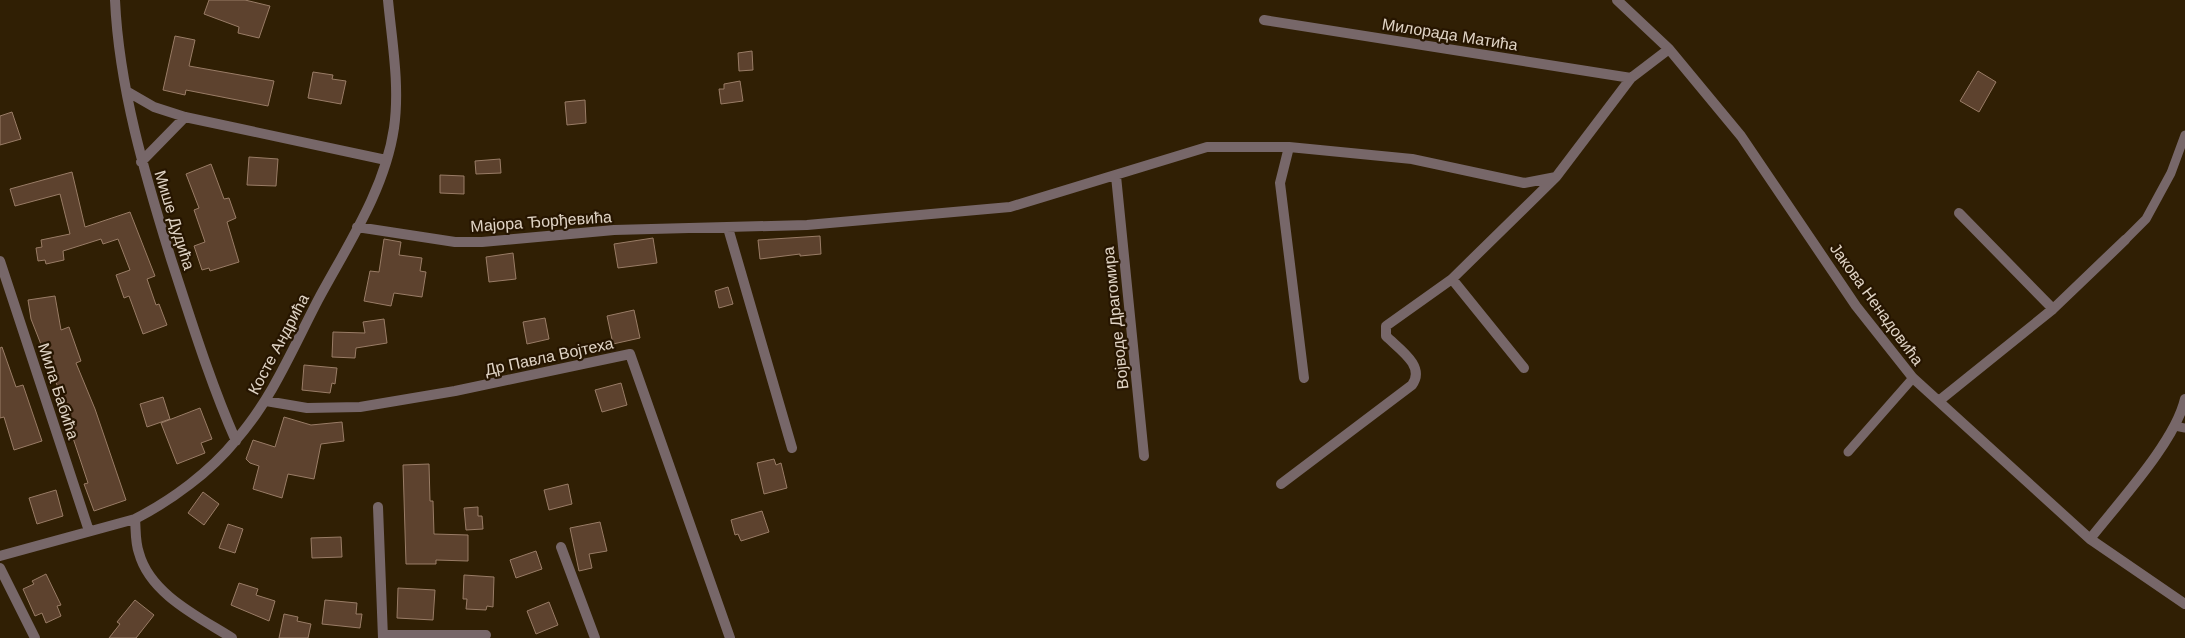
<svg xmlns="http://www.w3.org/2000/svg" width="2185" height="638" viewBox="0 0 2185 638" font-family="Arial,sans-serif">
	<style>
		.building { fill: #5d422e; stroke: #997c66 }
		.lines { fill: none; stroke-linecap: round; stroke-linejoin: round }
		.service { stroke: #776769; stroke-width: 9 }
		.minor { stroke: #776769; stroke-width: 10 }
		.labels { text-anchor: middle; stroke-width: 4.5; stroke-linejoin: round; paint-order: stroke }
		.street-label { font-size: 16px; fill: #e0d4c5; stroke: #261500 }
	</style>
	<rect width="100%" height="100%" fill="#301f04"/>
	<path class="building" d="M209 0H245L270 6 259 38 238 33 239 27 204 14Z
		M175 36 195 40 189 66 274 81 268 106 186 90 185 95 163 90Z
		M752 51 753 70 739 71 738 53Z
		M1978 71 1996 82 1979 112 1960 101Z
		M313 72 333 75 332 79 346 81 341 104 308 98Z
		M740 81 743 101 721 104 719 89H724V84Z
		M585 100 586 123 567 125 565 102Z
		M12 112 21 139 0 145V116Z
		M249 157 278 159 276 186 247 185Z
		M500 159 501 173 476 174 475 161Z
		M211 164 224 199 229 198 236 218 227 222 239 262 210 271 209 268 202 270 194 246 205 242 194 210 199 208 186 174Z
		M72 172 85 227 130 212 155 276 147 279 156 305 159 304 167 325 143 334 129 296 124 298 116 275 130 270 118 239 103 244 101 239 63 251 64 260 46 264 45 260 38 261 36 248 42 247 41 240 70 234 60 194 15 206 10 189Z
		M440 175 464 176V194L440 193Z
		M820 236 821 254 800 256V254L760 259 758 240Z
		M653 238 657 263 618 268 614 244Z
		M384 239 401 242 399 255 422 258 420 271 426 272 422 297 394 293 391 306 364 301 370 271 379 272Z
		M513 253 516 279 489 282 486 257Z
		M728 287 733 304 719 308 715 291Z
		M55 296 61 330 69 327 81 361 76 363 95 409 126 500 94 511 84 484 88 483 65 414 68 413 31 319 28 300Z
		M634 310 640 338 613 344 607 316Z
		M545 318 549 339 527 344 523 322Z
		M384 319 387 343 356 348 355 358 332 357 333 332 365 333 363 322Z
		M2 347 16 387 23 385 42 441 14 450 4 417 0 418V348Z
		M304 365 337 368 335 384 332 383 330 393 302 390Z
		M621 383 627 405 602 412 595 390Z
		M163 397 170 419 147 427 140 404Z
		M200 408 212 439 201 443 205 453 177 464 161 423Z
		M284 417 311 425 342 422 344 441 321 444 314 479 288 474 282 498 253 489 259 466 250 463 246 459 253 440 275 447Z
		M774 459 776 465 781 463 787 488 764 494 757 463Z
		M429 464 430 501H433L434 534 468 535V561L436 560V564H406L403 465Z
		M568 484 572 504 549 510 544 490Z
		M56 490 63 516 37 524 29 498Z
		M203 492 219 504 204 525 188 513Z
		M478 507V516H482L483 529 466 530 464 508Z
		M762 511 769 532 741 541 738 534 735 535 731 520Z
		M600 522 607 551 589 554 592 568 579 571 570 528Z
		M228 524 243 529 235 553 219 548Z
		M341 537 342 557 312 558 311 538Z
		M536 551 542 569 516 578 510 560Z
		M46 574 61 605 57 606 61 616 46 623 42 613 35 616 23 589 34 584 32 581Z
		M464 575 494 577 493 607 487 606 486 610 466 609 467 599H463Z
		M239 583 258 589 256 595 275 601 269 621 231 605Z
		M398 588 435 590 433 620 397 618Z
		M135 600 154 615 136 638H109L120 624 117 622Z
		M325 600 357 603 356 614H362L360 628 322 624Z
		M549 602 558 625 536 634 527 611Z
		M284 614 298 617 297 621 311 624 308 638H279Z"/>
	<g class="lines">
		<path class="service" d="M2125 240 2146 219 2171 173 2185 135
			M2175 426 2185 428
			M1848 452 1913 378"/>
		<path class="minor" d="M115 0C119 88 145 175 171 259 191 320 210 382 236 441
			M1617 0 1669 49 1741 136 1856 306 1913 378 2090 539 2185 604
			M1264 20 1631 78
			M128 92 154 107 185 117 386 160
			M1289 147 1280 183 1304 378
			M141 162 185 117
			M1116 176 1144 456
			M1959 213 2053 309
			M357 227 455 242H482L614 230 807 225 1010 207 1207 147H1289L1412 159 1524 183 1556 177 1631 78 1669 49
			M728 228 792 448
			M0 261 89 531
			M1452 279 1524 368
			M1940 400 2053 309 2125 240
			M266 401 307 408 360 407 455 391 630 354 730 638
			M1281 484 1412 385C1426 366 1399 349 1386 336V326L1452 279 1556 177
			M378 507 383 638
			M135 519C136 530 135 542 139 553 150 594 199 617 232 638
			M2090 539C2119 502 2175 442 2185 399
			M561 547 595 638
			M0 556 135 519C172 500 210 472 236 440 272 399 293 348 318 300 347 246 385 190 394 128 400 86 392 42 388 0
			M0 568 35 638
			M383 635H486"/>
	</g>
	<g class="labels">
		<g class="street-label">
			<text transform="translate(1450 34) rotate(9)" y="6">Милорада Матића</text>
			<text transform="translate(175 220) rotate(73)" y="6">Мише Дудића</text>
			<text transform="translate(541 221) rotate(-4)" y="6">Мајора Ђорђевића</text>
			<text transform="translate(1877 304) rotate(54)" y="6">Јакова Ненадовића</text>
			<text transform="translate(1115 318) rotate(-96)" y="6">Војводе Драгомира</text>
			<text transform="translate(278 344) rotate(-62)" y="6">Косте Андрића</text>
			<text transform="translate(549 356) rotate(-12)" y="6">Др Павла Војтеха</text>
			<text transform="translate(59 391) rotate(72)" y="6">Мила Бабића</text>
		</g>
	</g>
</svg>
